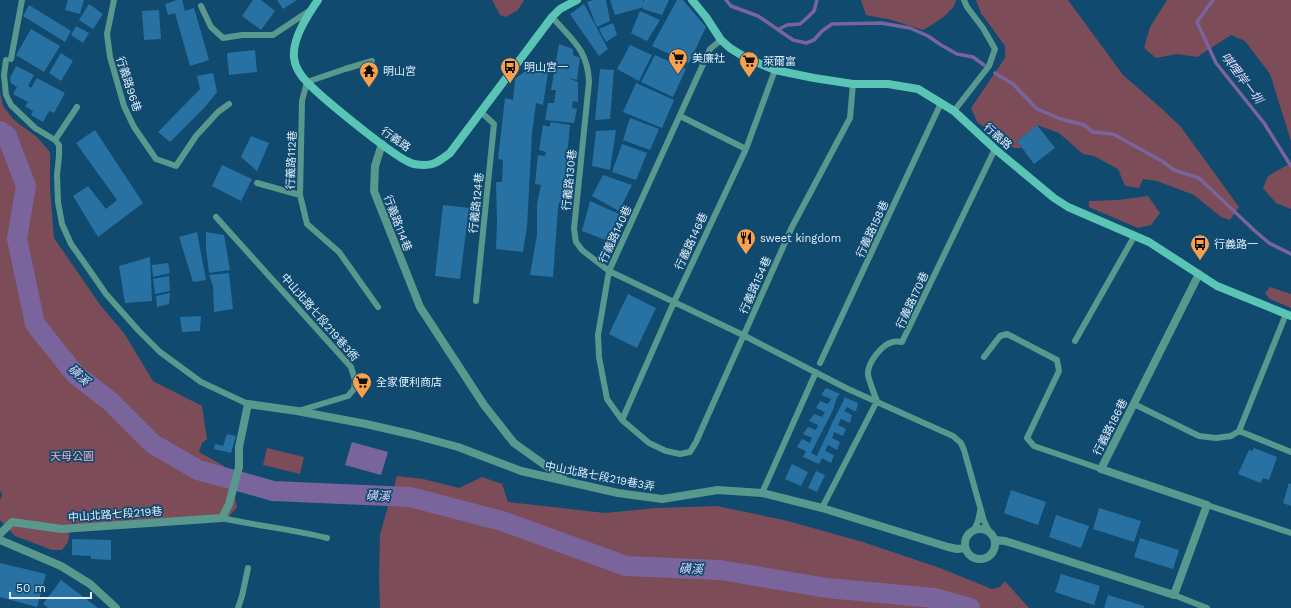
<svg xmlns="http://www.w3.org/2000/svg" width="1291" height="608" viewBox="0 0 1291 608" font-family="'Work Sans','Noto Sans TC',sans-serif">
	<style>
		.green { fill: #7c4c59 }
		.water { fill: #7a649c }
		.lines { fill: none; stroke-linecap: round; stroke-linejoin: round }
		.stream { stroke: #7a649c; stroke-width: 3.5 }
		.river { stroke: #7a649c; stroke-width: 20 }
		.building { fill: #2872a3 }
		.lane { stroke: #59988d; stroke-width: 6 }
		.street { stroke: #59988d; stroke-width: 8 }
		.secondary { stroke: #5bc5b5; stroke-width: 8 }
		.labels { text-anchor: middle; stroke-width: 3.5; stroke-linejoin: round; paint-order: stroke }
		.poi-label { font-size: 11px; fill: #e1eefa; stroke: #104a6f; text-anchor: start }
		.street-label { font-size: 11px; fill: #e1eefa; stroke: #104a6f }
		.park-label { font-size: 11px; fill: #f6a8bd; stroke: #104a6f }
		.water-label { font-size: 12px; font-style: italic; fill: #e2d6f8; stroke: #104a6f }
	</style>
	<rect width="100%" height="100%" fill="#104a6f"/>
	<path class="green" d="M492 0H524L518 10 506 17 500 15Z
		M861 0H956C955 11 933 25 923 30L892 20 866 15Z
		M976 0H1068L1123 75 1161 108 1181 127 1239 207 1230 220 1221 217 1194 195 1157 181 1143 179 1139 188 1125 186 1118 169 1094 156 1083 154 1059 133 1037 125 1017 141 1022 148H1014L977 122 971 108 1005 58V46L981 13Z
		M1167 0H1291V141L1270 74 1245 41 1231 35 1197 57 1177 54 1156 58 1144 48 1150 27Z
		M0 92 3 106 14 120 37 137 50 152V188L54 238 101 306 124 333 153 381 202 406 207 439 202 443 199 452 224 466 221 481 234 494 237 507 226 520 70 529 68 542 62 550H52L15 536 0 520V500L2 495 0 490Z
		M1291 163V209L1276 203 1263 188 1268 176Z
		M1148 196 1160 213 1151 225 1138 228 1089 207V201L1118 200Z
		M1270 287 1291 294V308L1270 299 1265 293Z
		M267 448 304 457 300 474 263 465Z
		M397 476 423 479 459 488 482 477 502 484 508 502 605 513 656 508 717 506 784 520 863 542 940 568 992 589 1000 587 1005 581 1029 608H380L379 576 380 534Z"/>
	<path class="water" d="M352 442 388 452 381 475 345 465Z"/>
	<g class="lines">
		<path class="stream" d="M726 0 731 6 758 16 793 40 806 43 814 40 822 31 832 24 881 23 910 28 928 36 941 45 957 54 973 57 984 65
			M1213 0 1197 22 1216 63 1264 123 1291 166
			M779 29 787 25 800 24 807 18 814 11 817 0
			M995 73 1013 84 1037 109 1061 119 1084 125 1093 132 1113 134 1162 161 1174 170 1199 178 1255 231 1269 243 1291 254"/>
		<path class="river" d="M0 131 7 136 26 186 17 239 35 324 75 374 111 402 153 444 198 470 273 491 410 497 502 521 626 566 720 570 827 588 934 598 970 608"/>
	</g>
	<path class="building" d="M68 0H84L80 14 65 10Z
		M177 0H182L185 11 194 8 209 60 190 66 175 13 168 15 165 4Z
		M253 0H261L275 11 261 30 242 16Z
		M277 0H297L283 9Z
		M593 0H606L610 21 597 27 587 2Z
		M610 0H643L644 7 615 15Z
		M644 0H669L662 15 643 9Z
		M677 0H683L706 27 689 63 652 46Z
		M89 4 103 14 93 29 79 20Z
		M584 4 608 49 599 56 570 14Z
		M29 5 71 31 65 42 23 16Z
		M159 10 161 39 144 40 142 11Z
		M640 11 660 20 647 41 631 33Z
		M613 23 617 35 606 42 599 29Z
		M76 26 89 33 83 43 71 35Z
		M31 29 60 46 44 72 16 55Z
		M559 44 573 49V55L580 58 577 80 568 78 578 82V102L573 101 572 108 577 109 574 123 545 120 548 103H554L556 90H551Z
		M630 45 652 55 639 81 617 69Z
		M255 50 257 72 229 75 227 53Z
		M61 53 73 61 61 81 49 73Z
		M655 55 686 69 673 97 641 82Z
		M16 66 34 75 28 86 31 88 37 78 65 93 54 113 49 111 43 122 31 115 33 111 25 106 28 102 13 94 17 87 11 83 10 78Z
		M528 69 548 72 543 105 536 103 532 134 527 227 523 252 496 249 497 224 496 182H502L503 160 498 159 505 98 513 100 515 79Z
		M600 69 614 70 610 119 595 120Z
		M213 73 217 92 205 107 170 142 158 132 200 89 197 76Z
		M636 83 674 100 662 128 623 112Z
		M630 118 659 129 650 150 623 140Z
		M551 122 570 125 564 189 569 190 567 204 559 202 558 208 553 277 530 275 537 235V204L541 185 535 184 538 155 545 156 546 152 539 150 543 125 549 127Z
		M1037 125 1055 148 1034 164 1017 141Z
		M95 130 143 203 98 237 73 196 88 186 106 209 117 200 76 143Z
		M616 130 610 170 592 166 596 131Z
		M251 136 269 143 257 171 241 157Z
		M622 144 647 153 636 180 612 172Z
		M222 165 252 179 241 201 212 186Z
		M603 175 632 185 619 211 592 196Z
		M590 201 619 214 608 241 582 231Z
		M443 205 469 208 460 279 435 276Z
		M197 232 206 280 193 282 179 237Z
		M206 232 224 235 230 270 209 273 206 248Z
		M150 257 152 301 125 303 119 266Z
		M168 263 170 273 153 277 152 265Z
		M229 273 233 309 214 312 213 286 209 275Z
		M169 276 170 291 155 294 153 279Z
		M170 293 169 304 157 307 156 296Z
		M628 294 656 308 637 348 609 334Z
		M201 316 200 331 182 332 180 317Z
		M826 388 840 394 837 397 833 410 811 453 817 456 826 436 827 435 832 423 844 400V397L858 403 856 411H854L847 407 844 411 852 415 850 423 841 419 838 425 846 429 843 436 834 432 832 438 840 442 837 450 828 445 825 451 834 455 831 463 822 458 819 464 803 457 806 451 797 447 802 439 810 443 812 438 803 434 808 427 816 430 818 425 809 421 814 414 822 417 825 412 816 408 820 401 828 404 831 399 821 395Z
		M227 434 236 436 231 453 214 449 215 444 223 446Z
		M1254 448 1277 457 1269 480 1263 478 1261 483 1238 474 1249 450 1253 451Z
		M792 464 808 472 801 486 785 479Z
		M816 471 825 475 817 492 808 488Z
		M1289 483 1291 484V506L1283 503Z
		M1011 490 1046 502 1038 525 1004 513Z
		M1099 508 1141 521 1134 542 1093 529Z
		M1056 515 1089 526 1081 548 1049 537Z
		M1140 538 1179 550 1173 569 1134 557Z
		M72 539 111 540V560L91 559V556L72 555Z
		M0 563 46 574 37 607 0 597Z
		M1061 574 1100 586 1094 605 1055 592Z
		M61 580 98 608H48L43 604Z
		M1108 595 1144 606V608H1104Z"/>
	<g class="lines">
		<path class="lane" d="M114 0 107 34 110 57 124 106 134 127 156 159 176 166 196 136 218 112 229 104
			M201 6 211 27 223 38 242 35H273L309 11
			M552 17C572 40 588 50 589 82L574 229 576 242 582 250 609 271 743 335 848 389 953 436 961 443 964 450 984 521 989 531
			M721 40 710 49 609 271 598 335 599 357 607 399 622 420 649 443 666 451 680 454 690 452 696 442 792 227 850 118 853 84
			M11 59 22 0
			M6 60 4 75 6 95 11 105 35 128 55 140 59 145V156L57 175 58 202 62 224 71 244 88 268 106 294 139 331 160 352 201 382 248 404
			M372 61 345 69 307 82 302 101 300 195 307 224 339 252 378 307
			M954 111 989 66 995 49 983 28 967 7 964 0
			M680 116 746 149
			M55 140 77 107
			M257 183 300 195
			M216 217 351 367 355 380 354 389 348 396 298 411
			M476 301 494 124 481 112
			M1075 341 1135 235
			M984 357 1000 336 1007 334 1057 360 1059 371 1027 438 1034 446 1101 469
			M820 363 941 103
			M1134 404 1199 436 1216 438 1231 436 1239 431
			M622 420 674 302 746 149 775 70
			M1239 431 1286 314
			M1239 431 1291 452
			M762 493 816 372
			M1207 505 1291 533
			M822 508 877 401C875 396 869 379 868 375 867 363 882 344 893 342 896 341 900 342 902 342L995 149
			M222 518C257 526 292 529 327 538
			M974 530 978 521 980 511
			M1174 595 1207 608
			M238 608 242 596 248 568"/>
		<path class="street" d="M382 144 375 166 374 191 420 307 484 405 514 443 563 478
			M965 544a15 15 0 1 1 30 0a15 15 0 1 1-30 0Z
			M0 534 12 522 62 529 222 518 229 504 239 467V447L248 404 297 411 366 424 414 435 458 447 521 471 618 493 662 499 718 490 762 493 822 508 948 547 957 549 965 548
			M0 540 61 566 90 584 116 608
			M995 540 1005 541 1018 545 1174 595 1207 505 1101 469 1199 274"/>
		<path class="secondary" d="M318 0C307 16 292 39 294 58 295 67 301 76 307 82 320 96 398 161 414 164 431 167 436 164 450 153L552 17 560 9 577 0
			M692 0 706 17 721 40 730 48 746 58 775 70 814 78 853 84H888L918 89 954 111 995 149 1054 198 1068 207 1149 242 1217 286 1291 316"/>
	</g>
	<defs>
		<g id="supermarket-pin" transform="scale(1)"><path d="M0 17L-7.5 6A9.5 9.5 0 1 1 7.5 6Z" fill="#f8a04b" stroke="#104a6f"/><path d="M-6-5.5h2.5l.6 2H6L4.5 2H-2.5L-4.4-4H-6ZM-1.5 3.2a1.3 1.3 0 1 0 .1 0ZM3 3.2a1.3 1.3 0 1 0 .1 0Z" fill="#111"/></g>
		<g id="bus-pin" transform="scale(1)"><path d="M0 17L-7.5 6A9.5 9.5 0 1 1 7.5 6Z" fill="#f8a04b" stroke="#104a6f"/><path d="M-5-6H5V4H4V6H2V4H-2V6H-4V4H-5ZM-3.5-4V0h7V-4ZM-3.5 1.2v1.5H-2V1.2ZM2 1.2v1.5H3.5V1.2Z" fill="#111"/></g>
		<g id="temple-pin" transform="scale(1)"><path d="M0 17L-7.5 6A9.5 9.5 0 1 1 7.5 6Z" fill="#f8a04b" stroke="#104a6f"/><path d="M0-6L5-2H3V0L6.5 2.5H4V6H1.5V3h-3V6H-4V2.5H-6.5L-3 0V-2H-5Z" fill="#111"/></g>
		<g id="restaurant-pin" transform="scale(1)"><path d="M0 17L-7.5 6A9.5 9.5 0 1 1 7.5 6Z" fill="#f8a04b" stroke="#104a6f"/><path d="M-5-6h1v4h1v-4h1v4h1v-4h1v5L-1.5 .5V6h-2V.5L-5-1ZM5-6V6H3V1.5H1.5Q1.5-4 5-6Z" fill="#111"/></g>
	</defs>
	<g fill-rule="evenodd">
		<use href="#supermarket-pin" x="678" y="58"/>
		<use href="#supermarket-pin" x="749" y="61"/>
		<use href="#bus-pin" x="510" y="67"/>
		<use href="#temple-pin" x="369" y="71"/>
		<use href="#restaurant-pin" x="746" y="238"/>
		<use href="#bus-pin" x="1200" y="244"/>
		<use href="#supermarket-pin" x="362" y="382"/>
	</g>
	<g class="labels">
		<g class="poi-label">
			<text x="692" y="62">美廉社</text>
			<text x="763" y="65">萊爾富</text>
			<text x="524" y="71">明山宮一</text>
			<text x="383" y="75">明山宮</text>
			<text x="760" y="242">sweet kingdom</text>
			<text x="1214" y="248">行義路一</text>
			<text x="376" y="386">全家便利商店</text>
		</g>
		<g class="street-label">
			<text transform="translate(129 84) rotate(72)" y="4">行義路96巷</text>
			<text transform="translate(998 136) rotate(41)" y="4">行義路</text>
			<text transform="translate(396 139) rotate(35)" y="4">行義路</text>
			<text transform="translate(291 160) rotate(-88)" y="4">行義路112巷</text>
			<text transform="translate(569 180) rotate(-84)" y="4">行義路130巷</text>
			<text transform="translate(476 203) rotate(-84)" y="4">行義路124巷</text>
			<text transform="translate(398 223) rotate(69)" y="4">行義路114巷</text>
			<text transform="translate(872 229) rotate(-65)" y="4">行義路158巷</text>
			<text transform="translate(615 234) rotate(-65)" y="4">行義路140巷</text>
			<text transform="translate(691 241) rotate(-65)" y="4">行義路146巷</text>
			<text transform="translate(755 285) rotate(-66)" y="4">行義路154巷</text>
			<text transform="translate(912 300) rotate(-65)" y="4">行義路170巷</text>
			<text transform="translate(320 317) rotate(49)" y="4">中山北路七段219巷3衖</text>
			<text transform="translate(1110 427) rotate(-63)" y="4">行義路186巷</text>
			<text transform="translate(600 476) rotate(11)" y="4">中山北路七段219巷3弄</text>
			<text transform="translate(115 514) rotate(-4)" y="4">中山北路七段219巷</text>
		</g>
		<g class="park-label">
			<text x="72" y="460">天母公園</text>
		</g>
		<g class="water-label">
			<text transform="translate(1242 78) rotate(53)" y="4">唭哩岸一圳</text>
			<text transform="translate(79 375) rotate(42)" y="4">磺溪</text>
			<text transform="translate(378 496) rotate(2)" y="4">磺溪</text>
			<text transform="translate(691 569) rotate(2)" y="4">磺溪</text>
		</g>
	</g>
	<path d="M10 592v6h81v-6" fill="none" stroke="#e1eefa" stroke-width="2"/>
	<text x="16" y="592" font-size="12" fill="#e1eefa" stroke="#104a6f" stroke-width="3" paint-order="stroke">50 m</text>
</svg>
